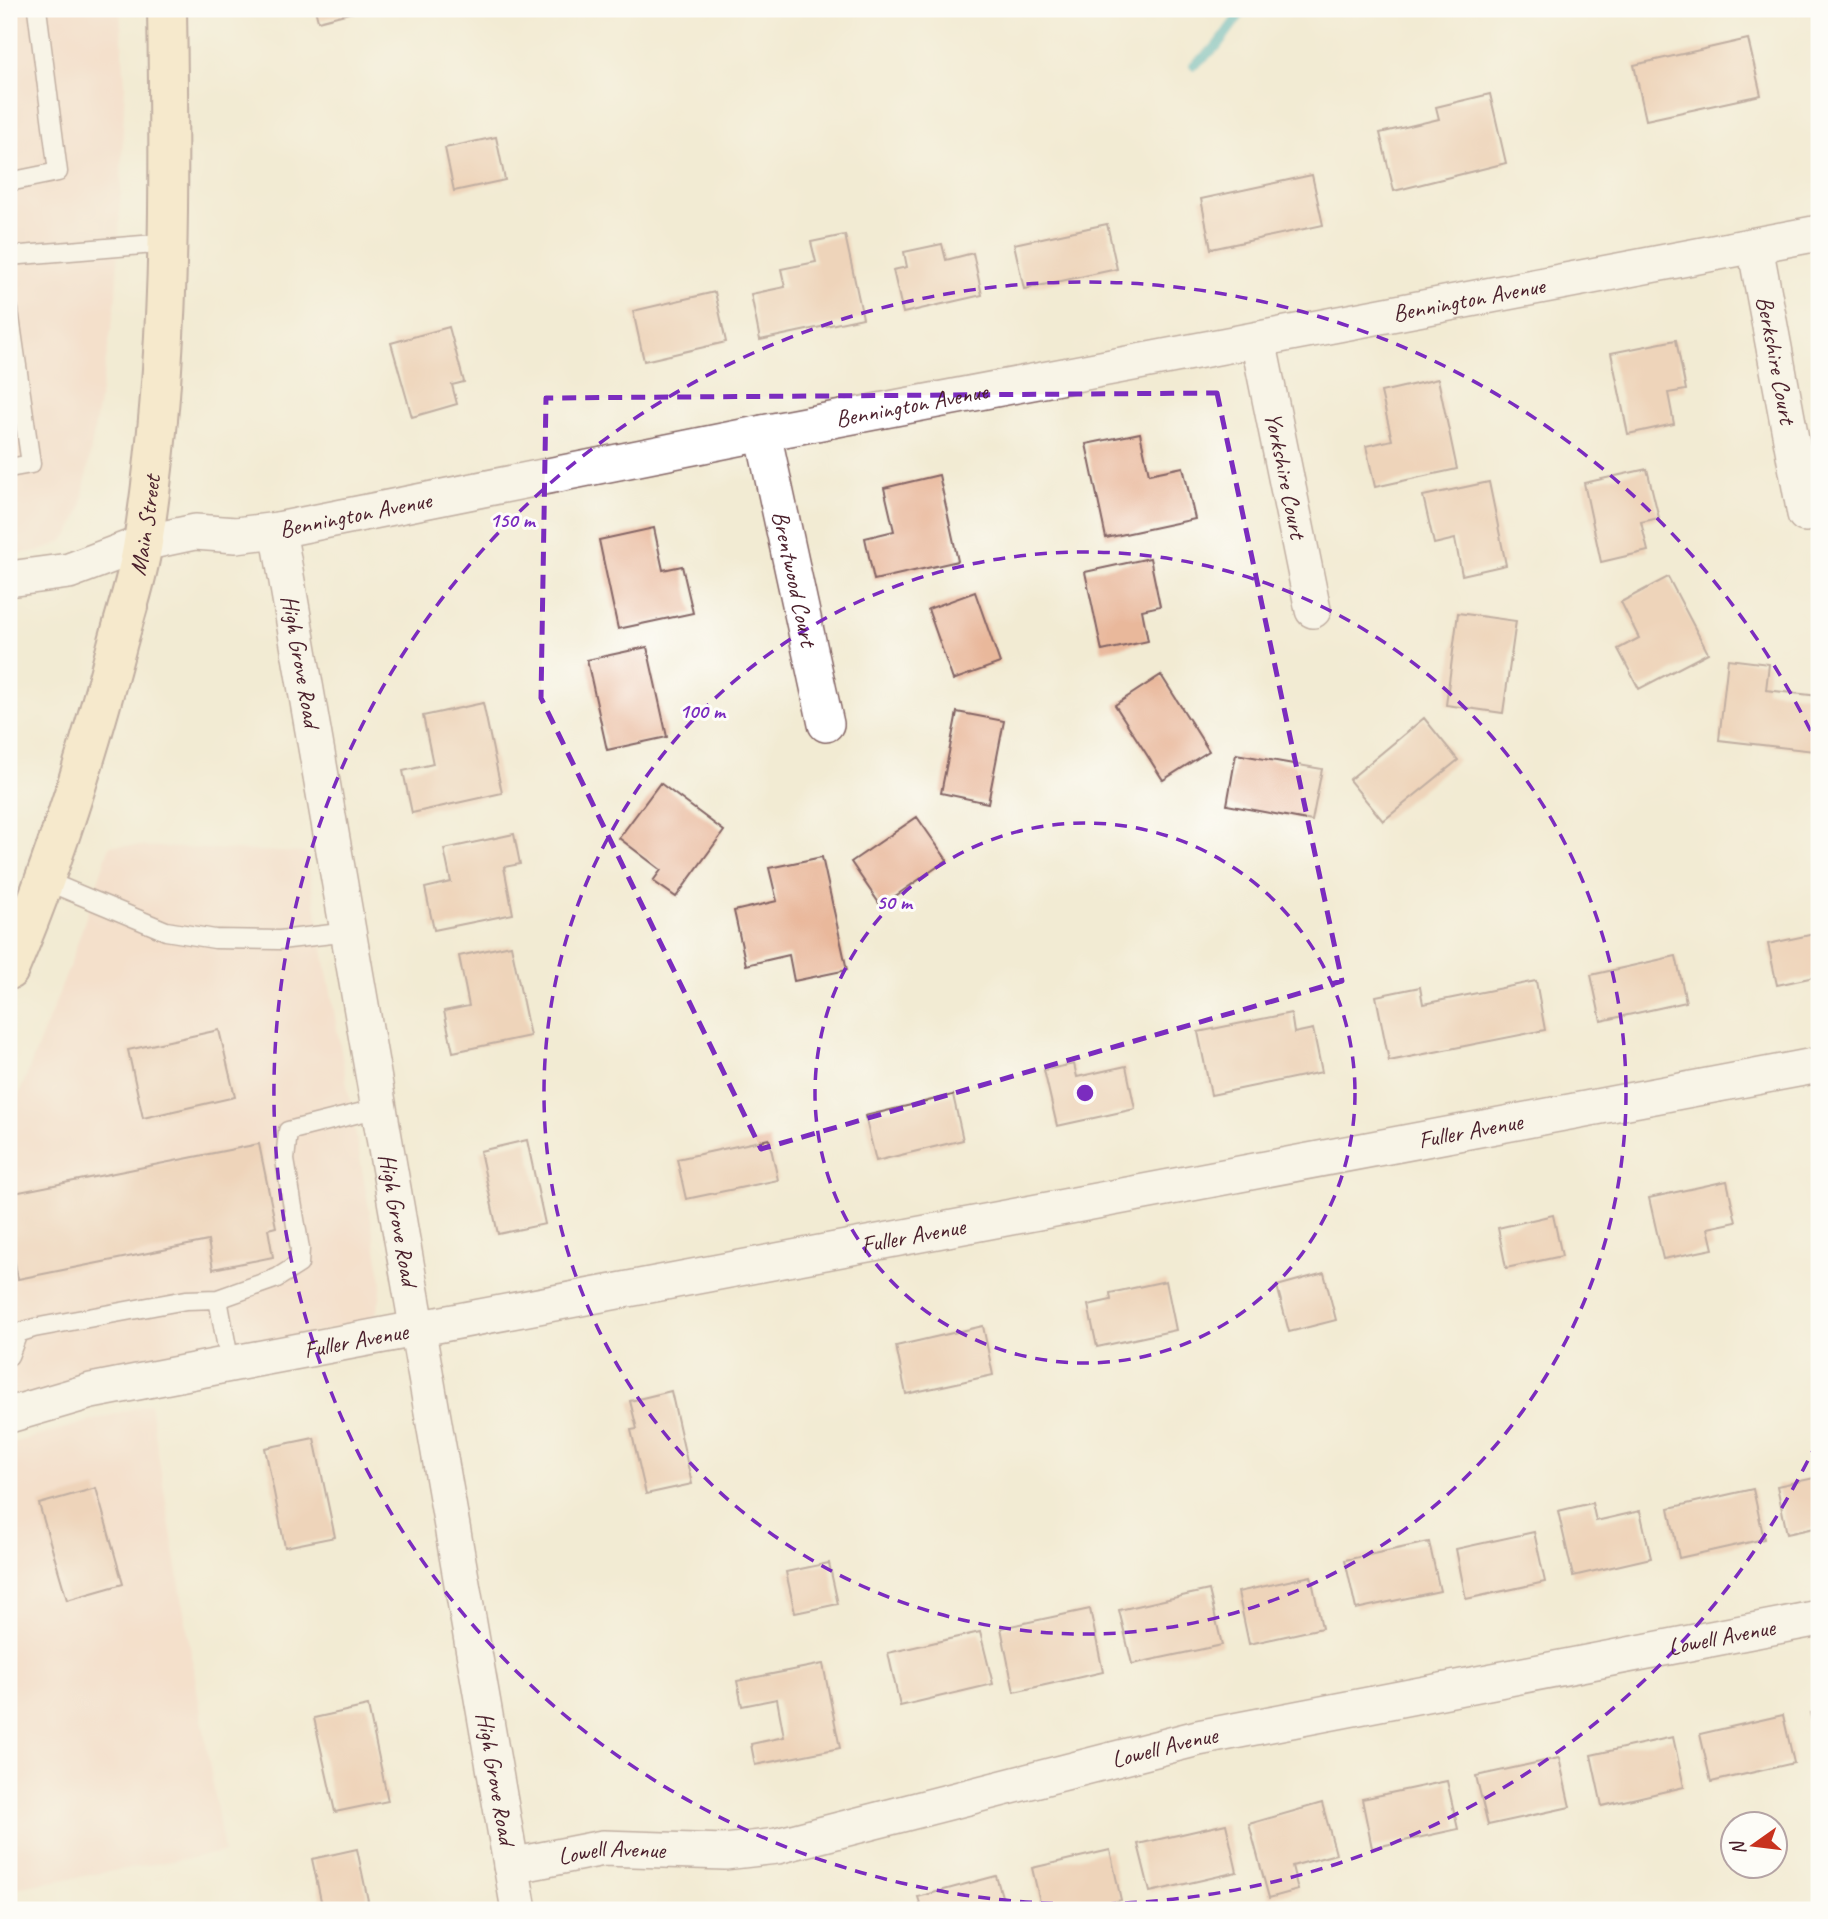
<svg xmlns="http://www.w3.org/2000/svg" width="1828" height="1919" viewBox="0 0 1828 1919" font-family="Caveat,sans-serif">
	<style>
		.built { fill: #f5d2c2 }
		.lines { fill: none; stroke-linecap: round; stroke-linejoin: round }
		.stream { stroke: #40afbb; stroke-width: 10 }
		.building { fill: #e9b89b }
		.service-casing { stroke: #856666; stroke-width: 21 }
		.minor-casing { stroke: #856666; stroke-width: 38 }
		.secondary-casing { stroke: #856666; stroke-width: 42 }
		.service { stroke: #fff; stroke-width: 18 }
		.minor { stroke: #fff; stroke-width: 35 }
		.secondary { stroke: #fae7c3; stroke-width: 38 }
		.marked { fill: none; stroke: #7b2cbf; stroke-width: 5; stroke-dasharray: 14 9; stroke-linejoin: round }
		.ring { fill: none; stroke: #7b2cbf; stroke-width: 3.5; stroke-dasharray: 12 9 }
		.labels { text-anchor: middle; stroke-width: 6; stroke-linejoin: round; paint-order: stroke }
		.street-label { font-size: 24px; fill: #4a1f2b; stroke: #fdfcf7 }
		.centre { fill: #7b2cbf; stroke: #fdfcf7; stroke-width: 3.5 }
		.ring-label { font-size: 21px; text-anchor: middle; font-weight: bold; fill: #7b2cbf; stroke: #fdfcf7; stroke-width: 6; stroke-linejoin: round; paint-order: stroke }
	</style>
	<rect width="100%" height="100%" fill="#fdfcf7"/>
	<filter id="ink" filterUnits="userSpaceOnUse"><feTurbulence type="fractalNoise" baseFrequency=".0143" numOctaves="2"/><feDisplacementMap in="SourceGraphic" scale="14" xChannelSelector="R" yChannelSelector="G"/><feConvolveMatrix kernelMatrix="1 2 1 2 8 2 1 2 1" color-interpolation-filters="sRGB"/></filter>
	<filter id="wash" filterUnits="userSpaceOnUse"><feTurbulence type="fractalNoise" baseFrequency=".00686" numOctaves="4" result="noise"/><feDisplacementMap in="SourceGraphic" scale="28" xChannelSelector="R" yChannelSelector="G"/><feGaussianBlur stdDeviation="1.57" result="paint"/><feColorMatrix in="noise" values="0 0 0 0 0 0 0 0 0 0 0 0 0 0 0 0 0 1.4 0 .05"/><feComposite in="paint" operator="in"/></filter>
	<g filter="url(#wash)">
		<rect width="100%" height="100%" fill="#f2ebd3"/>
		<path class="built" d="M9 9H120L125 85 116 300 81 508 70 534 61 542 46 549 9 556Z
			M110 845 306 853 382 1282 380 1299 376 1313 364 1322 9 1401V1120L70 965Z
			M150 1404 224 1852 9 1889V1444Z"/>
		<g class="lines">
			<path class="stream" d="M1194 65 1216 47 1244 9"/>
		</g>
		<g id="blocks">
			<path class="building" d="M315 9H361V10L318 21Z
				M1748 39 1761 95 1646 120 1634 65Z
				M1490 94 1506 163 1394 191 1380 133 1439 119 1436 107Z
				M496 137 505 180 454 191 445 148Z
				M1312 175 1323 225 1211 249 1201 199Z
				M1107 224 1117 269 1024 289 1014 244Z
				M845 235 863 318 760 340 751 294 785 287 781 269 816 262 811 242Z
				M942 244 946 260 973 253 982 295 903 313 893 270 907 267 904 252Z
				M715 292 726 342 644 361 633 311Z
				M449 327 464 382 452 385 457 404 412 417 391 343Z
				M1676 340 1686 390 1668 393 1674 424 1628 434 1611 353Z
				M1438 379 1457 469 1375 487 1366 446 1392 440 1381 392Z
				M1140 433 1149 474 1183 467 1195 519 1106 538 1086 444Z
				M1647 469 1659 518 1641 522 1648 551 1601 562 1584 483Z
				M939 475 958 561 874 580 865 538 894 531 884 488Z
				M1489 482 1506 565 1462 575 1455 539 1434 544 1423 496Z
				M654 528 663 570 682 566 693 613 618 629 599 540Z
				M1150 558 1160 606 1142 610 1148 641 1102 651 1085 572Z
				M1668 577 1708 653 1639 689 1618 649 1639 638 1621 602Z
				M975 592 1000 663 953 680 928 609Z
				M1458 613 1516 621 1503 713 1446 705Z
				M647 647 667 737 607 750 587 660Z
				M1728 659 1769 664 1766 690 1819 696 1814 751 1719 740Z
				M1161 675 1209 751 1163 780 1115 705Z
				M483 703 502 793 412 813 403 771 433 764 423 716Z
				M957 712 1004 721 988 803 941 793Z
				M1424 718 1458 760 1383 821 1349 780Z
				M1236 754 1322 769 1312 821 1227 805Z
				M660 783 724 831 676 897 653 881 661 870 619 838Z
				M917 817 947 860 881 906 851 862Z
				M514 834 520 864 504 867 513 914 434 930 425 888 451 882 444 849Z
				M822 857 847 970 794 981 789 955 746 965 734 911 777 901 769 868Z
				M1819 933V976L1777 985 1768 944Z
				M511 945 530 1036 453 1052 444 1011 469 1006 459 956Z
				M1676 956 1686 1002 1601 1021 1591 975Z
				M1536 981 1545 1030 1389 1061 1376 996 1420 987 1423 1004Z
				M1291 1013 1294 1033 1313 1029 1322 1072 1211 1095 1198 1032Z
				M219 1030 235 1097 143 1118 128 1050Z
				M1074 1064 1077 1077 1126 1066 1135 1109 1057 1126 1044 1070Z
				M953 1095 963 1140 876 1161 865 1116Z
				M769 1139 778 1180 686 1199 677 1159Z
				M527 1140 545 1224 498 1234 480 1151Z
				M259 1144 276 1227 268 1229 273 1257 213 1269 208 1241 18 1279 9 1230V1194Z
				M1819 1159V1191L1818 1192 1812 1161Z
				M1727 1181 1736 1222 1708 1228 1713 1249 1663 1259 1649 1198Z
				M1553 1215 1562 1256 1506 1268 1498 1228Z
				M1324 1273 1336 1320 1289 1332 1277 1286Z
				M1166 1281 1176 1330 1097 1347 1088 1305 1111 1300 1110 1293Z
				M983 1326 993 1375 906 1394 896 1346Z
				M671 1391 692 1484 646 1494 631 1430 637 1429 630 1401Z
				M314 1438 335 1537 285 1547 265 1448Z
				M1819 1477V1527L1787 1534 1777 1486Z
				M96 1488 123 1584 67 1600 39 1504Z
				M1753 1489 1764 1539 1679 1558 1669 1508Z
				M1592 1503 1596 1521 1640 1511 1651 1558 1573 1576 1558 1511Z
				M1534 1532 1545 1582 1466 1599 1456 1549Z
				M1429 1542 1440 1591 1356 1609 1345 1560Z
				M829 1563 838 1604 795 1613 786 1572Z
				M1311 1576 1322 1628 1249 1644 1238 1592Z
				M1209 1590 1222 1645 1132 1664 1119 1610Z
				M1090 1609 1103 1672 1014 1692 1001 1628Z
				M980 1632 993 1684 900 1706 888 1653Z
				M823 1664 840 1748 755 1765 751 1744 784 1737 777 1699 742 1706 737 1681Z
				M368 1706 388 1801 335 1812 314 1718Z
				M1819 1711V1749H1818L1810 1713Z
				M1783 1715 1794 1763 1711 1782 1700 1734Z
				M1673 1737 1684 1787 1602 1806 1591 1755Z
				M1559 1758 1570 1807 1488 1825 1476 1776Z
				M1447 1781 1458 1829 1372 1848 1362 1799Z
				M1322 1803 1336 1854 1292 1866 1298 1890 1269 1898 1249 1824Z
				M1226 1824 1237 1872 1150 1892 1138 1844Z
				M357 1849 370 1910H323L312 1859Z
				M1110 1850 1121 1900 1084 1910H1042L1032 1868Z
				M996 1876 1006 1910H922L918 1897Z"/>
		</g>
	</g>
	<g filter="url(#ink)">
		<use href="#blocks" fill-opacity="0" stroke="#856666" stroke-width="2"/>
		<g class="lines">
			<g class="service-casing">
				<path id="service" d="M9 182 58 172 37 9
					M9 256 167 243
					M9 310 31 464 9 468
					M44 880 166 931 215 939 280 940 349 932
					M218 1299 230 1364
					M9 1356 18 1333 34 1328 186 1300 218 1299 277 1278 299 1264 300 1249 285 1160 288 1131 379 1108"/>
			</g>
			<g class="minor-casing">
				<g id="minor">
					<path id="s1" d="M1755 246 1805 514"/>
					<path id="s2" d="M1258 340 1313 610"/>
					<path id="s3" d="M763 433 826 724"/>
					<path id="s4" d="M278 530 519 1910"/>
					<path id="s5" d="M9 579 69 571 143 543 195 532 236 535 278 530 763 433 1819 233"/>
					<path id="s6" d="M9 1415 91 1391 230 1364 1819 1065"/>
					<path id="s7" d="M511 1866 603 1848 725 1852 777 1846 1198 1738 1819 1618"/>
				</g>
			</g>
			<g class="secondary-casing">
				<g id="secondary">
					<path id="s8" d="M9 970C53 867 87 758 116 649 125 614 138 578 143 542 171 366 170 186 167 9"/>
				</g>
			</g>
			<use href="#service" class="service"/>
			<use href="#minor" class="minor"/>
			<use href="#secondary" class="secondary"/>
		</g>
	</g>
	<path d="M0 0H1828V1919H0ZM1217 393 1342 981 761 1149 541 698 546 398Z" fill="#f2ebd3" fill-opacity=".55" fill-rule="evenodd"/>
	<path class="marked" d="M1217 393 1342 981 761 1149 541 698 546 398Z"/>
	<g class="ring">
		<circle cx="1085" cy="1093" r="270"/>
		<circle cx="1085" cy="1093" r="541"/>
		<path d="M1817 1442A811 811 0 1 1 1817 744"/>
	</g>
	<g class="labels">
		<g class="street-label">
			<text dy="8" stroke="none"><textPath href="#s5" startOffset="1489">Bennington Avenue</textPath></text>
			<text dy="8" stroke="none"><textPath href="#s1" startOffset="116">Berkshire Court</textPath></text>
			<text dy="8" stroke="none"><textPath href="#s5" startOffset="922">Bennington Avenue</textPath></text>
			<text dy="8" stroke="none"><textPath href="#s2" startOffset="138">Yorkshire Court</textPath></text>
			<text dy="8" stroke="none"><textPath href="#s5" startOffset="355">Bennington Avenue</textPath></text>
			<text dy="8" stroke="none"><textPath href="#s8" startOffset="466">Main Street</textPath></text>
			<text dy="8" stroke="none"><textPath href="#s3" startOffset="149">Brentwood Court</textPath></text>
			<text dy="8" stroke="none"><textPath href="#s4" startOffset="133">High Grove Road</textPath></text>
			<text dy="8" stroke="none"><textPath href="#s6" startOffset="1489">Fuller Avenue</textPath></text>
			<text dy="8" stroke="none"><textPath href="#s4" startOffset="700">High Grove Road</textPath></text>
			<text dy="8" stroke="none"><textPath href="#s6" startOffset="922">Fuller Avenue</textPath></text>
			<text dy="8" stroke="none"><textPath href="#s6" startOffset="355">Fuller Avenue</textPath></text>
			<text dy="8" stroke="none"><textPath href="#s7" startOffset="1236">Lowell Avenue</textPath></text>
			<text dy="8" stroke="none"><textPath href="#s7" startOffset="668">Lowell Avenue</textPath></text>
			<text dy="8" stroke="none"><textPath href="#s4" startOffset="1267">High Grove Road</textPath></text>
			<text dy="8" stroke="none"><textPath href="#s7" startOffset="102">Lowell Avenue</textPath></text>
		</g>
	</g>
	<circle cx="1085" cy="1093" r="10" class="centre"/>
	<g class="ring-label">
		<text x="512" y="527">150 m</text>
		<text x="702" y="718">100 m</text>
		<text x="894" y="909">50 m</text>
	</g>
	<rect width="1828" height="1919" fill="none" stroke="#fdfcf7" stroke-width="35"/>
	<g transform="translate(1754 1845) rotate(256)"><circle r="33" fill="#fdfcf7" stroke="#b5a4a5" stroke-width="2"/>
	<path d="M0-5L12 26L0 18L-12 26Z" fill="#c8321e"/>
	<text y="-10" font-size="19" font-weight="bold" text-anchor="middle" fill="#4a1f2b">N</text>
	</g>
</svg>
